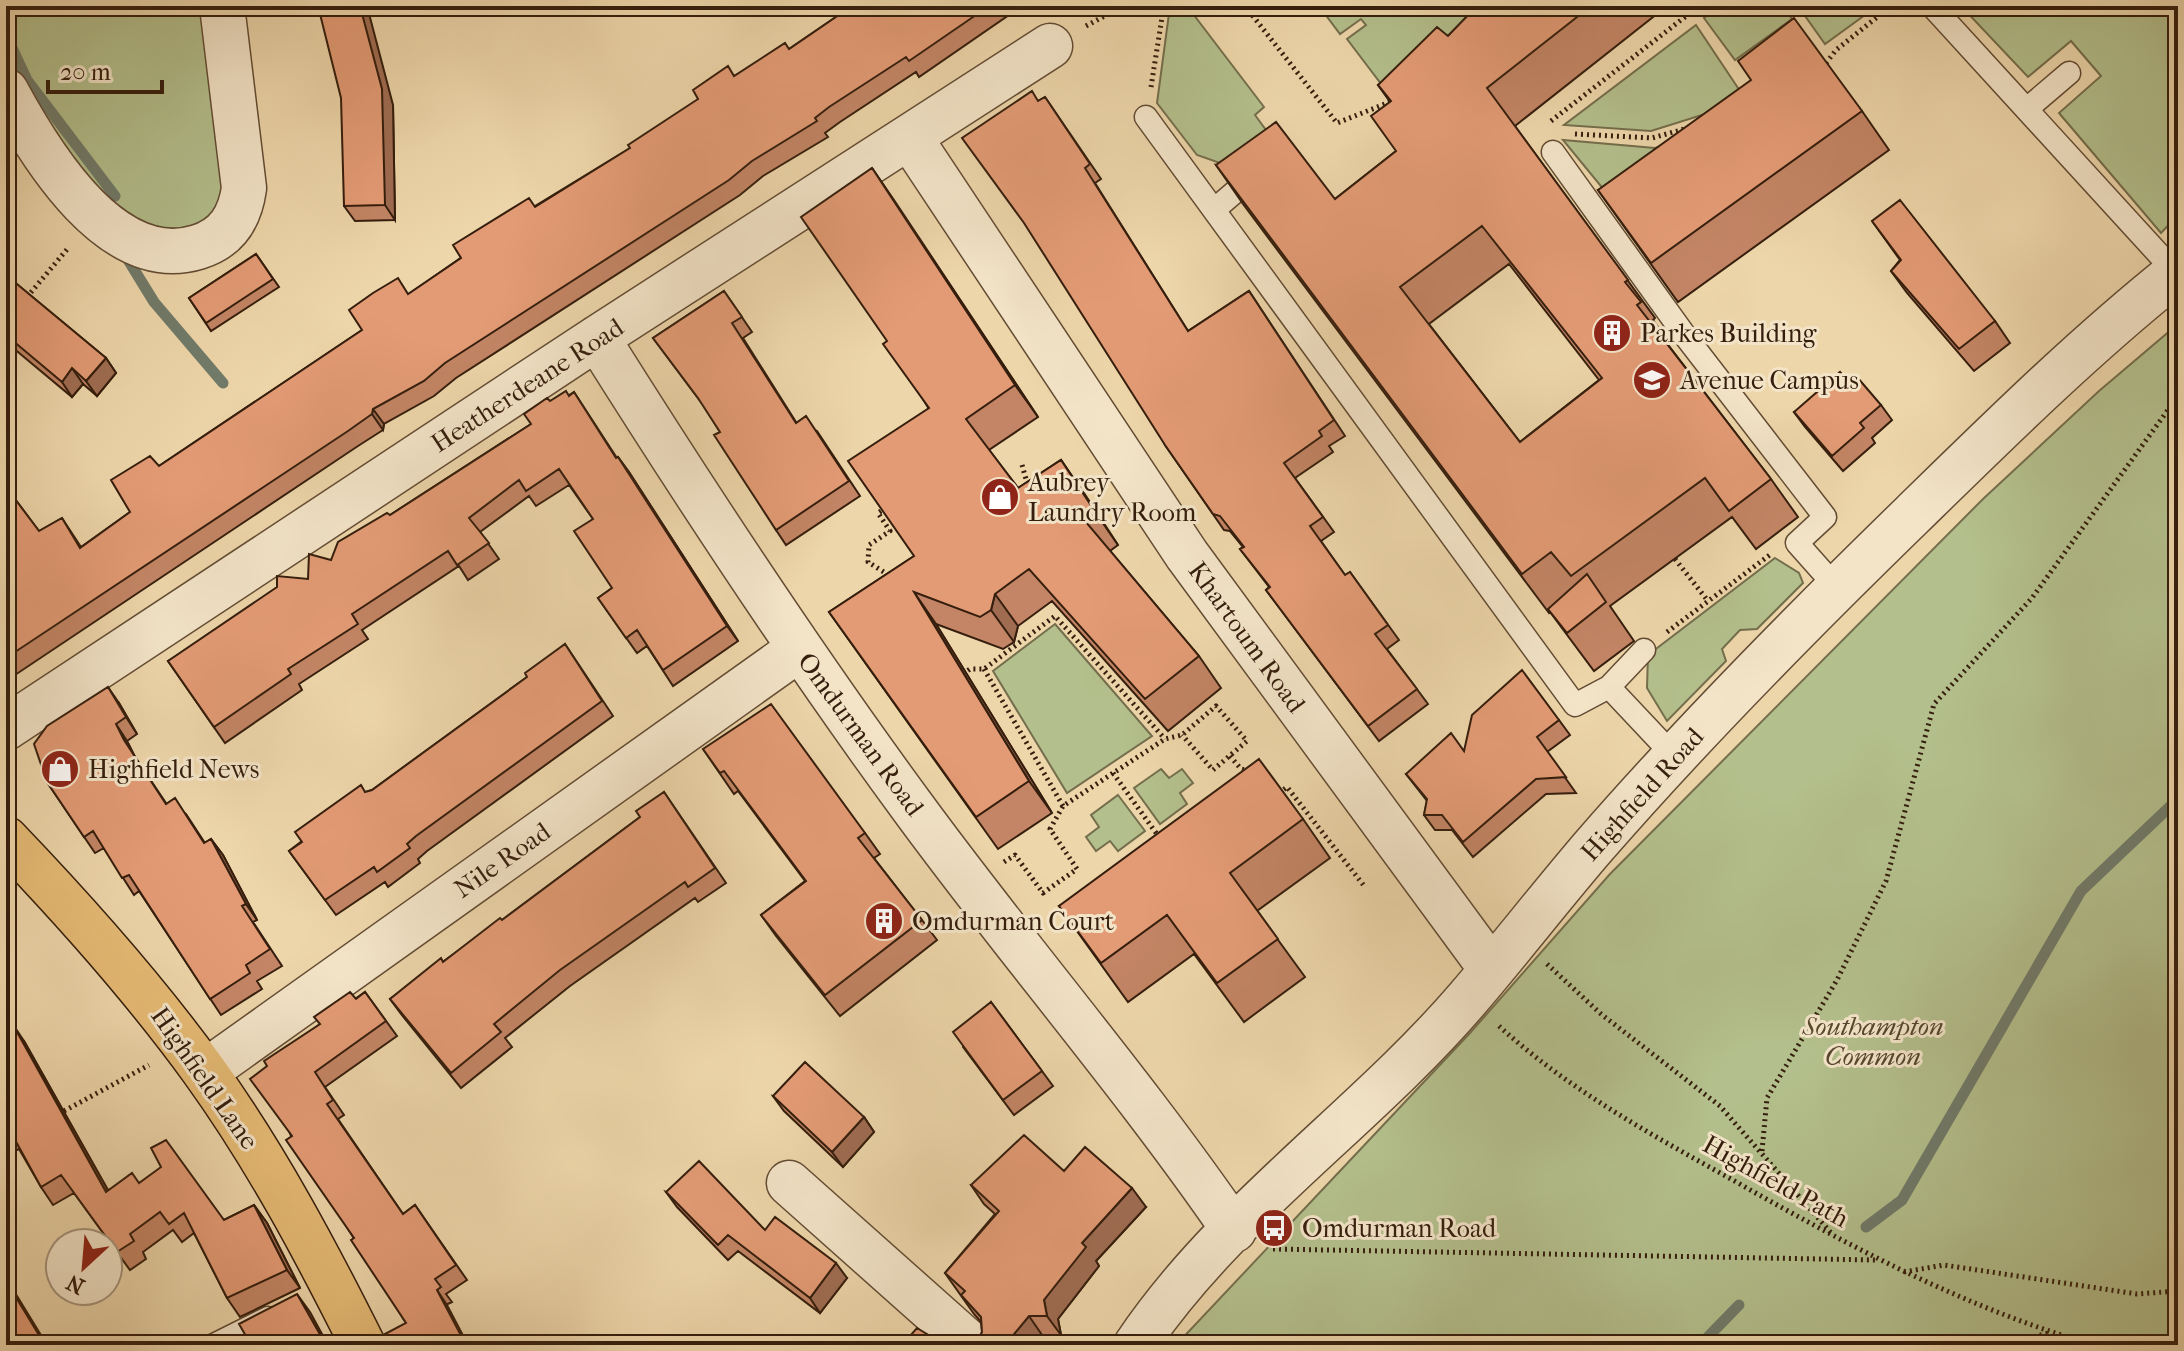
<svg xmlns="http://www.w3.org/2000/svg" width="2184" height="1351" viewBox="0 0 2184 1351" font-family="'IM FELL French Canon',serif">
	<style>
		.green { fill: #b3bf8c; stroke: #746e4c; stroke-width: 2 }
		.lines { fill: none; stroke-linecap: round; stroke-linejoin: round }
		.stream { stroke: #717b6a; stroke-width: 11 }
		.lane-casing { stroke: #634c34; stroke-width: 25 }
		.street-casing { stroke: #634c34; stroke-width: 47 }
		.primary-casing { stroke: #351e0d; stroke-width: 47 }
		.path { stroke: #351e0d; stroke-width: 5; stroke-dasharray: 2 4; stroke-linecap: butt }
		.lane { stroke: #f3e4c8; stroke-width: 22 }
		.street { stroke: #f3e4c8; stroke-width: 44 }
		.primary { stroke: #e6bb75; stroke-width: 44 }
		.wall { fill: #c38565; stroke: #351e0d; stroke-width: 2; fill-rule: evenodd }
		.shaded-wall { fill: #9f6c52; stroke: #351e0d; stroke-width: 2 }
		.building { fill: #e39b75; stroke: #351e0d; stroke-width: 2; fill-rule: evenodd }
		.labels { text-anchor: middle; stroke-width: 6; stroke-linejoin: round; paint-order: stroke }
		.poi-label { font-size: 26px; fill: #351e0d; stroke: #f3e4c8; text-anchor: start }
		.street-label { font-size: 26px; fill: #351e0d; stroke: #f3e4c8 }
		.park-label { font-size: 26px; font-style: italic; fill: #54462d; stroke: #f3e4c8 }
	</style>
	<rect width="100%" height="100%" fill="#edd6aa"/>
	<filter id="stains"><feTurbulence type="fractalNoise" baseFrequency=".0025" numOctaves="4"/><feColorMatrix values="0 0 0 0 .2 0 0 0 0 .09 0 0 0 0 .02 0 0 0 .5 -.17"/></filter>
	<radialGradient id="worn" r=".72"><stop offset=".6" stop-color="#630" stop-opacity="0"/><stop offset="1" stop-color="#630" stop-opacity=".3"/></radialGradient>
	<path class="green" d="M6 6H211L225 209 191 230 132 227 42 131 6 63Z
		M1170 6H1187L1264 107 1255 115 1274 141 1231 167 1197 155 1157 103Z
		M1319 6H1508L1388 93 1347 39 1366 25 1361 19 1340 34Z
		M1720 6H1783L1792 19 1735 60 1704 18Z
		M1798 6H1875L1876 7 1825 44Z
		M1961 6H2178V215L2161 233 2059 113 2101 76 2071 41 2028 77Z
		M1696 25 1752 109H1721L1651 131 1564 125Z
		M1737 128 1632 224 1563 140 1655 148Z
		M2178 324V1345H1176L1470 1033 1610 874 1983 499 2099 391Z
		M1775 558 1799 573 1803 583 1757 629 1740 630 1722 649 1726 661 1667 721 1647 688 1648 655Z
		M1055 624 1152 736 1067 793 993 671Z
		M1161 769 1169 778 1182 769 1193 783 1180 793 1187 804 1160 824 1134 788Z
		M1118 795 1145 831 1118 851 1110 841 1096 851 1086 837 1099 827 1091 815Z"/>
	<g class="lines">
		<path class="stream" d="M6 35 27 80 115 196
			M122 250 154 302 223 383
			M1866 1227 1902 1200 2081 891 2178 799
			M1700 1345 1739 1305"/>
		<g class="lane-casing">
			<path id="lane" d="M1932 6 2176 273
				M2028 108 2069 73
				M1146 117 1575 705 1609 687 1674 756
				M1553 152 1686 337 1825 517 1797 543 1837 588
				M1215 209 1257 173
				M1609 687 1644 650
				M214 1345 268 1318"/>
		</g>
		<g class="street-casing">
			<path id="street" d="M6 91C40 154 112 274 198 247 227 238 240 217 244 188L222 6
				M910 138 1187 555 1481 955 1493 966
				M597 338C697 497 800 654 911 805 1016 949 1133 1083 1234 1230
				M6 728 597 338 1050 46
				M205 1072 799 649
				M789 1183 971 1345
				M1136 1345C1226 1211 1365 1119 1469 997 1511 948 1551 896 1594 846 1694 731 1802 622 1912 515 1998 431 2084 346 2178 271"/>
		</g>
		<g class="primary-casing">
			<path id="primary" d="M6 839C76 912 144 988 204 1071 266 1157 316 1251 363 1345"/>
		</g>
		<path class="path" d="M1245 6 1337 123 1395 100
			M1086 26 1123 6
			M1826 63 1836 50 1891 6
			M1151 87 1163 11 1160 6
			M1551 121 1699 6
			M1575 134 1652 138 1688 128
			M27 297 69 247
			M1022 465 1028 486
			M881 511 878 513 890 531 869 545 868 562 890 576
			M1675 559 1708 601
			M1667 632 1771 554
			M984 669 1063 806
			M963 674 970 669H984L1055 616 1165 739
			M1230 756 1241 769 1249 771
			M1113 773 1159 837
			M1279 793 1287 787 1365 887
			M1004 862 1015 855 1043 893 1077 869 1050 829 1063 806 1165 739 1182 735 1216 706 1247 741 1213 770 1182 735
			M1547 964 1601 1014 1720 1106 1832 1234
			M1499 1026C1568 1089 1650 1134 1731 1179 1847 1245 1965 1308 2094 1345
			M64 1111 149 1065
			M1762 1151 1767 1098 1837 980 1886 881 1934 704 2032 598 2178 396
			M1273 1249 1875 1260
			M1904 1272 1944 1265 2137 1294 2178 1291
			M1999 1345 2049 1333"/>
		<use href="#lane" class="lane"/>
		<use href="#street" class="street"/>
		<use href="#primary" class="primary"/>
	</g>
	<path class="wall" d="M852 6H1022L919 77 916 72 840 122 825 133 828 137 763 176 740 195 456 378 434 396 384 424 383 430 358 446 6 681V487L39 531 62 518 81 547 130 512 159 466 362 330 409 294 535 206 630 148 734 76 789 49Z
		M1477 6H1667L1515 126 1655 318 1653 320 1668 341 1666 342 1771 479 1798 517 1756 549 1732 517 1610 606 1634 641 1594 671 1550 612 1549 613 1243 204 1216 165 1335 199 1396 151 1390 102 1378 85 1448 36ZM1509 264 1599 380 1520 442 1429 324Z
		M1045 97 1101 179 1095 183 1188 331 1249 291 1345 436 1329 446 1333 452 1295 478 1334 532 1321 541 1345 575 1350 572 1399 640 1387 649 1428 704 1379 741 1266 590 1269 587 1240 549 1243 547 1230 531 1224 530 1165 445 1038 101Z
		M393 105 395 220 355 221 344 206Z
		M1862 111 1889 150 1678 302 1598 190Z
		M872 168 1038 417 989 450 1018 488 1061 460 1118 545 1110 551 1199 656 1221 688 1168 731 1052 601 1018 626 1014 642 1003 649 936 624 1052 813 998 849 829 612 914 556 929 409 887 341Z
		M1872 221 1995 321 2010 343 1974 371 1907 293 1891 271 1900 260Z
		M256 254 279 287 211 331 189 298Z
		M6 275 106 358 116 373 97 396 83 384 72 397 6 342Z
		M724 291 752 332 743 338 796 422 817 431 860 496 786 545 776 530 720 432 703 405 653 338Z
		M1850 383 1881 405 1892 420 1872 438 1875 443 1843 471 1805 427 1794 412Z
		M574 392 617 458 618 457 629 472 738 641 673 686 647 646 637 653 598 598 612 588 593 519 569 485 536 506 529 496 480 532 499 559 468 580 459 566 362 630 368 639 299 684 302 690 225 743 168 661 308 579 331 560 390 515 531 424 550 401 569 395Z
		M565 644 613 716 427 851 418 859 420 863 388 887 385 882 336 915 289 851 366 792 372 790 527 677Z
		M119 703 137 734 127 741 135 757 166 803 186 814 205 843 211 839 223 855 257 920 253 922 282 966 257 981 262 989 221 1015 139 891 134 895 104 848 95 853 47 782Z
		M1559 720 1570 735 1547 752 1576 793 1546 794 1473 857 1452 830H1435L1424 815 1427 801 1406 774 1464 751Z
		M703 749 865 833 880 854 874 858 922 920 937 940 840 1016 776 936 761 915 805 881 738 791 734 794Z
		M664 792 726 883 698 902 695 898 570 986 505 1038 512 1047 461 1088 401 1014 390 999 502 920 640 817Z
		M1303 819 1330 858 1257 911 1305 977 1244 1022 1194 954 1128 1002 1059 906Z
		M365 992 397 1036 325 1087 344 1115 338 1119 403 1214 415 1205 467 1280 446 1294 452 1302 406 1323 291 1136 267 1066 320 1024Z
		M991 1002 1053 1086 1014 1115 963 1047Z
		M6 1026 24 1041 108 1190 139 1183 224 1220 254 1205 267 1223 300 1288 240 1317 227 1298 194 1233 182 1242 173 1230 143 1252 146 1259 130 1270 74 1193 53 1205 41 1187 19 1149 6 1155Z
		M773 1096 864 1117 874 1132 843 1167 784 1111Z
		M1064 1171 1146 1207 1096 1261 1099 1266 1058 1319 1061 1335H1042L1034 1345H972L977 1342 982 1332 981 1322 974 1314 945 1273 995 1214 984 1204 971 1185Z
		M666 1192 765 1230 847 1278 820 1313 738 1251 728 1260 677 1207Z"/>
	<path class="shaded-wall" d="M360 6H367L393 105 395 220 385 205Z
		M872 168 894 200 1038 417 1015 385Z
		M106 358 116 373 97 396 86 381Z
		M72 368 83 384 72 397 62 382Z
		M373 409 384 424 383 430 372 414Z
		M618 457 629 472 738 641 727 626Z
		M1061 460 1084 493 1118 545 1096 513Z
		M914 592 936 624 1052 813 1029 781Z
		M995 594 1018 626 1014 642 991 610Z
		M108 687 119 703 137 734 126 717Z
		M116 724 127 741 135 757 124 740Z
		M211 839 223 855 257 920 246 904Z
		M12 1023 24 1041 119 1210 106 1192Z
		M864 1117 874 1132 843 1167 832 1152Z
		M1132 1188 1146 1207 1096 1261 1099 1266 1058 1319 1061 1335 1047 1316 1044 1300 1082 1243Z
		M254 1205 267 1223 300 1288 287 1270Z
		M836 1263 847 1278 820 1313 810 1298Z
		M6 1278 47 1345H45L6 1281Z
		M437 1290 447 1305 468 1345H466Z
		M297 1294 310 1312 328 1345H326Z
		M1029 1316 1042 1335 1034 1345H1005Z"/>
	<path class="building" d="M318 6H360L382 89 385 205 344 206 341 98Z
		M852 6H989L909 61 906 57 829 107 815 118 817 121 752 161 729 180 445 363 424 381 373 409 372 414 348 431 6 658V487L39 531 62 518 80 548 130 512 111 480 150 456 159 466 362 330 349 310 373 293 398 278 408 294 461 258 453 245 529 198 535 207 630 148 628 145 698 99 693 90 728 66 734 76 785 43 789 49Z
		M1477 6H1591L1487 88 1628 280 1625 282 1641 302 1637 305 1771 479 1729 511 1705 478 1571 576 1551 552 1522 574 1216 165 1276 122 1335 199 1396 151 1371 116 1391 101 1378 85 1437 27 1448 36ZM1482 226 1602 378 1520 442 1400 287Z
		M1794 18 1862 111 1651 263 1598 190 1751 80 1738 61Z
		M1032 91 1038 101 1045 97 1090 164 1085 168 1188 331 1249 291 1334 420 1319 431 1322 436 1284 463 1323 517 1310 526 1345 575 1350 572 1388 625 1375 634 1417 689 1368 726 1266 590 1270 587 1240 549 1244 547 1220 516 1213 514 1165 445 1024 223 962 138Z
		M872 168 1015 385 966 419 1018 488 1061 460 1096 513 1085 521 1199 656 1145 699 1029 569 995 594 991 610 980 617 914 592 1029 781 976 817 829 612 914 556 848 461 929 408 883 344 887 341 801 217Z
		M1900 200 1995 321 1959 349 1891 271 1901 260 1872 221Z
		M256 254 273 279 206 323 189 298Z
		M6 275 106 358 86 381 72 368 62 382 6 335Z
		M724 291 742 317 732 323 796 423 806 416 849 481 776 530 714 435 720 432 698 398 653 338Z
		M1840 372 1850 383 1857 377 1881 405 1860 423 1864 428 1832 456 1794 412Z
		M566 391 569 396 574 392 616 458 618 457 727 626 663 670 637 630 626 638 598 598 612 588 574 531 593 519 559 469 526 491 519 480 469 518 489 543 457 565 448 551 352 614 358 624 288 669 291 674 214 727 168 661 277 587V576L308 579 309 554 331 560 338 542 387 513 390 515 531 424 524 414 547 398 550 401Z
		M1587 574 1606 602 1567 633 1548 609Z
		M565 644 602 701 416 836 407 844 410 848 377 872 374 867 325 900 289 851 302 842 295 832 361 785 365 792 372 790 527 677 525 673Z
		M1522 670 1559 720 1537 737 1566 777 1536 779 1463 842 1442 815H1424L1427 799 1406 774 1451 733 1464 751 1472 715Z
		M108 687 126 717 116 724 124 740 166 804 175 798 204 843 211 839 246 904 242 906 270 949 246 965 250 973 210 999 129 875 122 878 93 831 84 837 47 782 34 744 47 726Z
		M771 704 865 833 858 838 922 920 825 995 761 915 806 881 724 771 720 773 703 749Z
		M1259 759 1303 819 1230 873 1278 939 1217 983 1167 915 1101 963 1059 906Z
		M664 792 715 868 688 887 685 882 560 970 494 1024 501 1032 451 1073 390 999 441 958 443 962 500 918 502 920 640 817 636 811Z
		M350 992 356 999 365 992 386 1021 315 1072 333 1100 327 1104 403 1214 415 1205 456 1265 435 1279 441 1287 437 1290 466 1345H391L385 1334 406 1323 351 1240 354 1238 286 1140 292 1136 250 1079 267 1066 264 1061 320 1024 314 1017Z
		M991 1002 1042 1071 1003 1100 953 1032Z
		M12 1023 106 1192 132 1173 139 1183 161 1167 151 1148 166 1140 224 1220 254 1205 287 1270 227 1298 184 1213 169 1224 160 1212 130 1234 134 1241 117 1252 61 1175 41 1187 9 1129 6 1131V1026Z
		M805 1062 864 1117 832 1152 773 1096Z
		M1024 1135 1064 1171 1085 1147 1132 1188 1082 1243 1086 1247 1044 1300 1047 1316H1029L1005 1345H972L977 1342 982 1332 981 1317 961 1295 965 1291 945 1273 999 1211 971 1185Z
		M699 1161 765 1230 775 1217 836 1263 810 1298 728 1235 718 1245 666 1192Z
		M6 1281 45 1345H6Z
		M297 1294 326 1345H235L247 1338 239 1324Z
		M917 1328 945 1345H902Z"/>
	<defs>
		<g id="building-disc" transform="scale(2)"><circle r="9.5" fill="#8f2418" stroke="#f3e4c8"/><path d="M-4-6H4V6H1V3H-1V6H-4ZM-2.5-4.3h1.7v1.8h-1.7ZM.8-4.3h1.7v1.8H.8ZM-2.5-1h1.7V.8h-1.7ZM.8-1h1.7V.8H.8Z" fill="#fff"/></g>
		<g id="university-disc" transform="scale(2)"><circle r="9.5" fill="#8f2418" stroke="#f3e4c8"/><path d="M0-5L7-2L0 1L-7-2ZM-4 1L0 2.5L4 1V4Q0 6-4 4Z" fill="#fff"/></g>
		<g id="shop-disc" transform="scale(2)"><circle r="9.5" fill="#8f2418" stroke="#f3e4c8"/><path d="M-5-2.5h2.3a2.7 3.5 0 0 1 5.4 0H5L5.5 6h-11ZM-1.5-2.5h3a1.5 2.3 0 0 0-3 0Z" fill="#fff"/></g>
		<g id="bus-disc" transform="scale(2)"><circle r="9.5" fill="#8f2418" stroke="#f3e4c8"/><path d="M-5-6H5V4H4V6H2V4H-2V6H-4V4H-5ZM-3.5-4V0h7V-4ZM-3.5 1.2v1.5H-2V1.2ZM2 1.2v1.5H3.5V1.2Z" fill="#fff"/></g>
	</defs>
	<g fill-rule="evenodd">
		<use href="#building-disc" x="1612" y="333"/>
		<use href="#university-disc" x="1652" y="380"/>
		<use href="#shop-disc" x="1000" y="497"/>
		<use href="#shop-disc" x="60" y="769"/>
		<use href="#building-disc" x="884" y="921"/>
		<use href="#bus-disc" x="1274" y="1228"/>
	</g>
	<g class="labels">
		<g class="poi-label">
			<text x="1640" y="342">Parkes Building</text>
			<text x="1680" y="389">Avenue Campus</text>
			<text x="1028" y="491">Aubrey<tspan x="1028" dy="30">Laundry Room</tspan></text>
			<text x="88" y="778">Highfield News</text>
			<text x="912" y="930">Omdurman Court</text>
			<text x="1302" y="1237">Omdurman Road</text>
		</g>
		<g class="street-label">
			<text transform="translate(527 385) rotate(-33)" y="9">Heatherdeane Road</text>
			<text transform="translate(1247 637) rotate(54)" y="9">Khartoum Road</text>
			<text transform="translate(861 734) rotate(54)" y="9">Omdurman Road</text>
			<text transform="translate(1642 794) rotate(-48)" y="9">Highfield Road</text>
			<text transform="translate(502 860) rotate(-35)" y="9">Nile Road</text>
			<text transform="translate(205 1078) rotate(55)" y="9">Highfield Lane</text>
			<text transform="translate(1776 1181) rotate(29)" y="9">Highfield Path</text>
		</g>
		<g class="park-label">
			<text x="1873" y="1035">Southampton<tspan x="1873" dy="30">Common</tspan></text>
		</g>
	</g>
	<rect width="2184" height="1351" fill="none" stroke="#edd6aa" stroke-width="32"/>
	<rect x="8" y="8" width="2168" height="1335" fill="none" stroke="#351e0d" stroke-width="4"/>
	<rect x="16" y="16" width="2152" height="1319" fill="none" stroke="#351e0d" stroke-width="2"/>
	<g transform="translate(84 1267) rotate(206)"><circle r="38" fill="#f3e4c8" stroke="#a7957d" stroke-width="2"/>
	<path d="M0-6L14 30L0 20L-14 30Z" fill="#8f2418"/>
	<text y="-12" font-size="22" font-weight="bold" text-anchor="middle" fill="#351e0d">N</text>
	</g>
	<path d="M48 80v12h114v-12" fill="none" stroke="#351e0d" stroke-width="4"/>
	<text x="60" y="80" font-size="24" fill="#351e0d" stroke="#f3e4c8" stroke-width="6" paint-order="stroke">20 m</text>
	<rect width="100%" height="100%" filter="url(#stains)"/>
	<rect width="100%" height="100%" fill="url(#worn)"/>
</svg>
